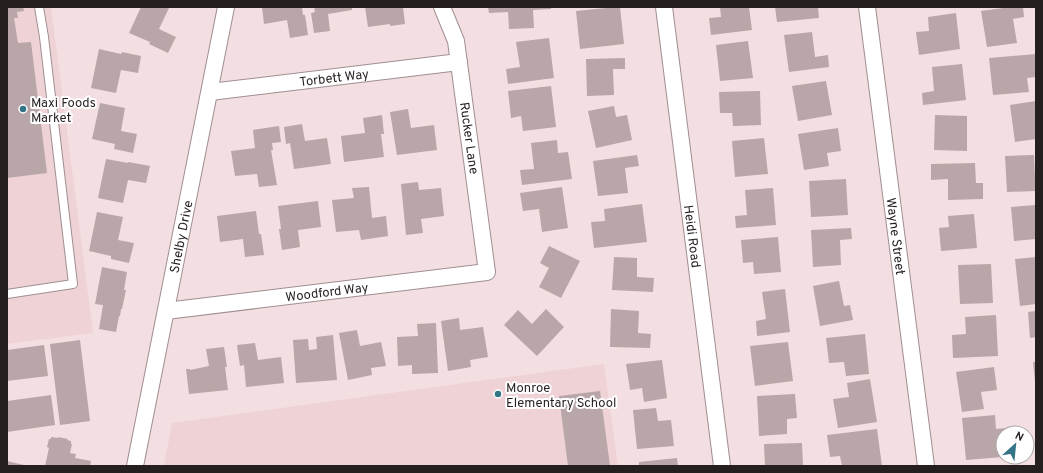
<svg xmlns="http://www.w3.org/2000/svg" width="1043" height="473" viewBox="0 0 1043 473" font-family="Overpass,sans-serif">
	<style>
		.built { fill: #eed2d6 }
		.building { fill: #b8a6a8 }
		.lines { fill: none; stroke-linecap: round; stroke-linejoin: round }
		.service-casing { stroke: #a08e91; stroke-width: 10 }
		.minor-casing { stroke: #a08e91; stroke-width: 18 }
		.service { stroke: #fff; stroke-width: 8 }
		.minor { stroke: #fff; stroke-width: 16 }
		.poi-dot { fill: #337487; stroke: #fff; stroke-width: 1.5 }
		.labels { text-anchor: middle; stroke-width: 4; stroke-linejoin: round; paint-order: stroke }
		.street-label { font-size: 13px; fill: #261f20; stroke: #fff }
		.poi-label { font-size: 13px; fill: #261f20; stroke: #fff; text-anchor: start }
	</style>
	<rect width="100%" height="100%" fill="#f3dfe1"/>
	<path class="built" d="M7 7H51L93 333 7 344Z
		M604 364 618 466H164L172 423Z"/>
	<path class="building" d="M7 7H23L24 11 17 12 18 18H14L18 43 31 42 47 173 7 178Z
		M141 7H167L169 8 159 29 176 37 168 53 149 44 150 42 129 33Z
		M262 7H302L303 15H305L308 35 290 38 287 20 264 24Z
		M314 7H352V10L328 14 330 31 314 33 311 13 315 12Z
		M365 7H403L405 24 390 26V24L368 27Z
		M488 7H551V9L533 10 534 28 509 29 508 12 489 13Z
		M616 7H620L624 44 580 49 576 11Z
		M720 7H749L752 30 711 35 709 18 721 17Z
		M775 7H818L819 18 777 22Z
		M1011 7H1023L1024 17 1013 19 1017 43 987 47 981 11Z
		M956 13 960 49 919 55 916 32 929 31 928 17Z
		M812 32 815 57 828 55 829 67 789 72 784 35Z
		M549 38 554 78 508 84 506 69 520 67 516 42Z
		M748 41 753 78 720 81 716 45Z
		M99 49 121 54 122 52 141 56 138 73 121 70 116 93 91 88Z
		M1036 54V77L1027 78 1029 92 993 95 989 58Z
		M625 58V69H613L614 95 587 96 586 59Z
		M962 64 966 100 923 105 922 93 934 91 932 67Z
		M826 81 832 115 798 121 792 86Z
		M551 86 556 127 523 131 521 116 511 118 508 91Z
		M760 91 761 125 733 126 732 113H720L719 92Z
		M1036 101V139L1015 142 1010 105Z
		M100 103 125 108 121 131 137 134 133 153 114 149 115 144 92 139Z
		M614 106 616 117 627 115 632 140 596 148 588 111Z
		M408 109 411 128 434 125 437 150 397 155 390 112Z
		M382 115 384 134H381L384 157 344 162 341 136 365 133 363 118Z
		M935 115 967 116V151L934 150Z
		M302 124 305 141 327 138 331 164 294 169 290 143 286 144 284 127Z
		M279 126 281 142 272 143 273 150H271L277 185 259 187 257 174 235 176 231 151 255 148 253 130Z
		M838 128 841 151 827 153 829 166 804 170 798 134Z
		M764 138 768 174 735 177 732 141Z
		M557 140 558 153 568 152 572 179 522 185 520 170 534 169 531 143Z
		M637 155 639 166 625 168 628 193 598 196 593 161Z
		M1034 155 1035 177H1036V191L1007 192 1005 156Z
		M106 159 128 163V162L150 166 146 183 128 180 123 203 98 198Z
		M975 163 976 183H983V199L948 200V179L931 180V164Z
		M846 179 848 215 811 217 809 181Z
		M418 182 419 190 441 188 444 216 421 219 423 233 406 235 401 184Z
		M369 187 372 218 386 216 388 236 361 240 359 230 336 232 332 200 354 198 352 188Z
		M562 187 568 228 542 232 539 209 523 211 520 193Z
		M773 188 776 225 736 228 735 216 747 215 745 190Z
		M318 201 321 227 298 230 300 247 282 250 279 229H281L278 206Z
		M642 204 647 242 594 248 591 222 605 221 604 209Z
		M1036 205V239L1014 241 1011 207Z
		M256 211 259 234H261L264 255 245 257 243 239 220 242 217 216Z
		M97 212 123 217 118 240 134 243 129 263 111 259V256L89 251Z
		M974 214 977 248 941 251 939 228 949 227 948 216Z
		M851 228 852 239 840 240 841 265 813 267 811 230Z
		M778 237 781 272 754 274 753 262 743 263 741 240Z
		M549 246 580 261 561 298 539 287 549 268 540 263Z
		M614 257 637 258V277L654 278 653 292 612 290Z
		M1036 257V304L1020 306 1015 259Z
		M991 264 993 303 960 304 958 265Z
		M102 267 127 272 124 290H126L122 309H121L120 316H119L116 332 99 329 103 305 95 304Z
		M839 281 844 306 850 305 853 320 820 326 813 286Z
		M785 289 790 332 757 336 756 321 766 319 762 292Z
		M546 309 564 327 537 356 504 325 518 310 532 324Z
		M611 309 639 311 638 333 651 334 650 348 610 347Z
		M1036 311V337L1030 338 1028 312Z
		M996 315 998 356 953 358 952 335 966 334 965 317Z
		M459 318 460 330 483 327 488 357 470 360 471 367 448 371 441 321Z
		M436 323 438 373 412 374V365L398 366 397 337 418 336 417 324Z
		M357 330 360 346 381 342 386 366 371 368 372 375 348 380 339 333Z
		M865 334 869 374 846 376 844 362 829 363 826 338Z
		M333 335 337 380 296 383 293 340 308 339 309 350 317 349 316 337Z
		M80 340 90 421 60 425 50 344Z
		M788 342 793 381 755 386 750 346Z
		M255 343 258 360 281 357 284 383 246 387 244 365 240 366 237 345Z
		M44 345 48 376 7 381V350Z
		M224 347 227 367H225L228 390 189 394 186 369H190V370L209 366 206 349Z
		M662 360 667 398 644 402 642 388 630 390 626 364Z
		M1033 362H1036V381H1035Z
		M994 367 997 390 981 392 984 409 962 412 956 372Z
		M870 379 877 422 838 428 833 399 849 397 847 383Z
		M600 391 610 466H568L559 396Z
		M795 394 797 418 787 419V434L759 436 757 396Z
		M51 395 55 425 7 432V401Z
		M656 408 658 421 671 420 674 446 637 449 633 410Z
		M995 415 996 429 1007 428V433H1003V457L966 460 962 418Z
		M877 429 882 466H842L840 456 830 457 827 435Z
		M51 437 58 438V437L68 439 67 440 71 441V444H72L70 453 76 454 75 458 91 461 90 466H45L49 448 47 447 49 439H51Z
		M802 443 803 466H765L764 444Z
		M677 458 678 466H639V462Z
		M7 461 24 465V466H7Z"/>
	<g class="lines">
		<g class="service-casing">
			<path id="service" d="M7 294 73 284 44 37 39 7"/>
		</g>
		<g class="minor-casing">
			<g id="minor">
				<path id="s1" d="M664 7 722 466"/>
				<path id="s2" d="M867 7 926 466"/>
				<path id="s3" d="M210 92 459 62"/>
				<path id="s4" d="M166 311 487 272 456 41 442 7"/>
				<path id="s5" d="M135 466 226 7"/>
			</g>
		</g>
		<use href="#service" class="service"/>
		<use href="#minor" class="minor"/>
	</g>
	<g class="poi-dot">
		<circle cx="23" cy="109" r="4"/>
		<circle cx="498" cy="394" r="4"/>
	</g>
	<g class="labels">
		<g class="street-label">
			<text dy="5" stroke="none"><textPath href="#s3" startOffset="125">Torbett Way</textPath></text>
			<text transform="translate(470 138) rotate(82)" y="5">Rucker Lane</text>
			<text dy="5" stroke="none"><textPath href="#s2" startOffset="231">Wayne Street</textPath></text>
			<text dy="5" stroke="none"><textPath href="#s5" startOffset="234">Shelby Drive</textPath></text>
			<text dy="5" stroke="none"><textPath href="#s1" startOffset="231">Heidi Road</textPath></text>
			<text dy="5" stroke="none"><textPath href="#s4" startOffset="162">Woodford Way</textPath></text>
		</g>
		<g class="poi-label">
			<text x="31" y="107">Maxi Foods<tspan x="31" dy="15">Market</tspan></text>
			<text x="506" y="392">Monroe<tspan x="506" dy="15">Elementary School</tspan></text>
		</g>
	</g>
	<rect width="1043" height="473" fill="none" stroke="#261f20" stroke-width="16"/>
	<g transform="translate(1015 445) rotate(27)"><circle r="19" fill="#ffffff" stroke="#a8a5a6"/>
	<path d="M0-3L7 15L0 10L-7 15Z" fill="#337487"/>
	<text y="-6" font-size="11" font-weight="bold" text-anchor="middle" fill="#261f20">N</text>
	</g>
</svg>
